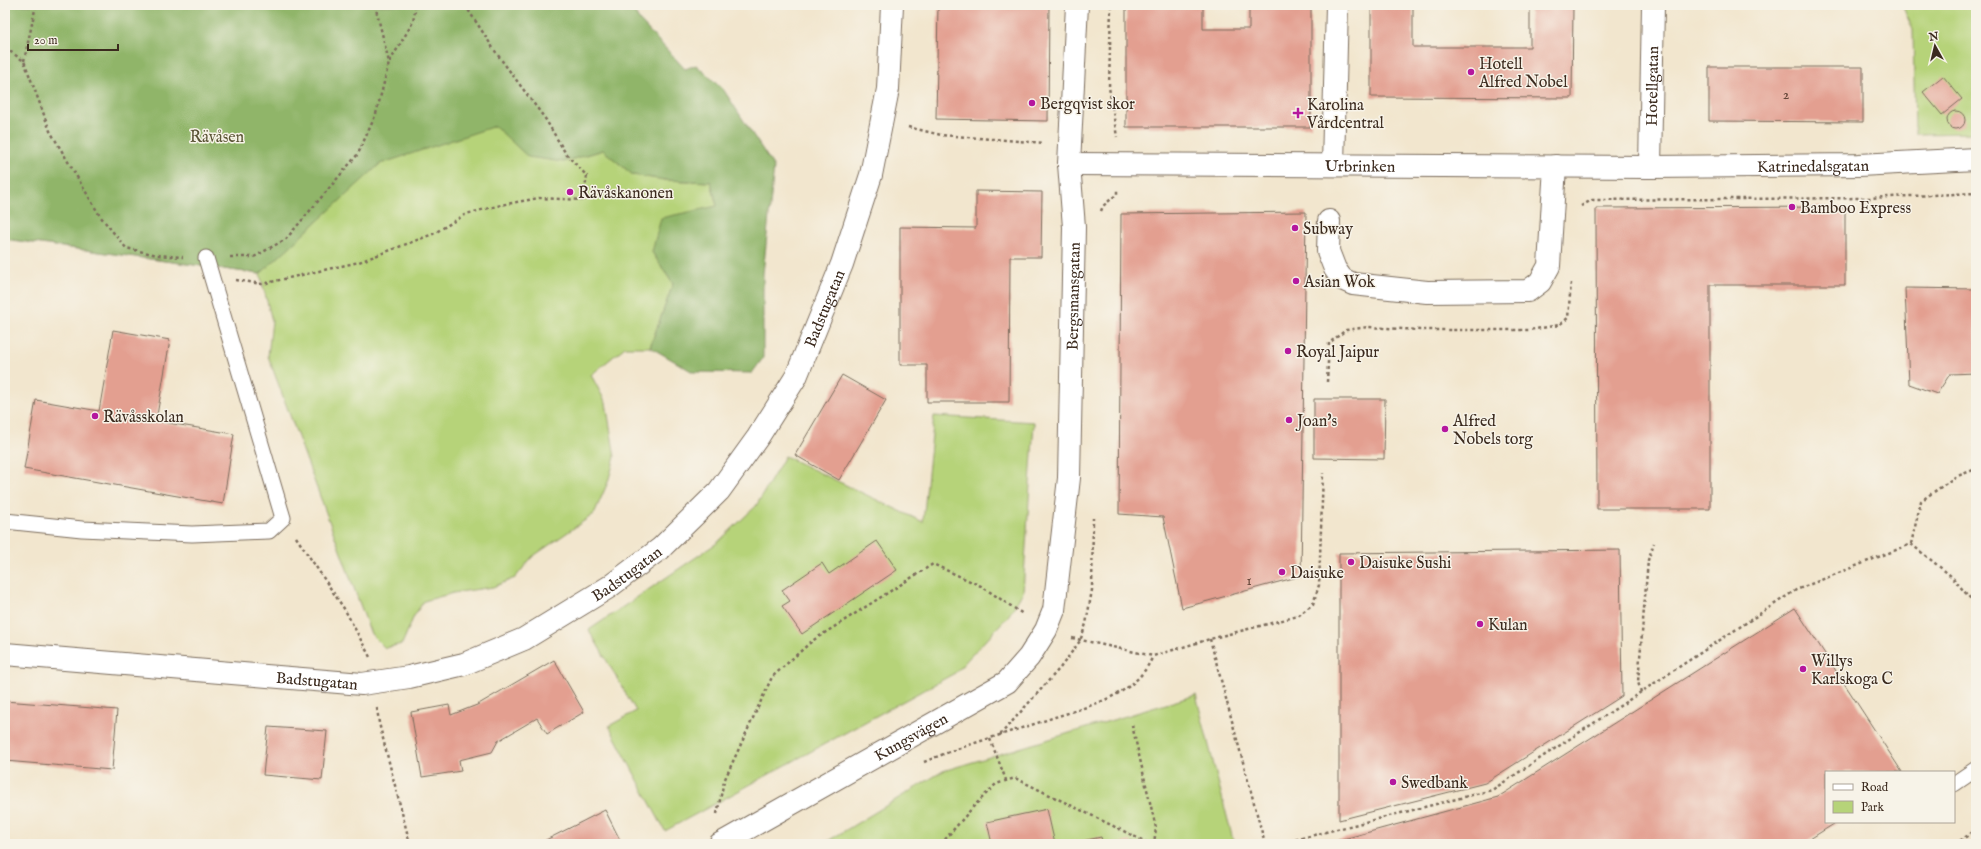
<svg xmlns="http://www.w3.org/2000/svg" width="1981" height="849" viewBox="0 0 1981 849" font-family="'IM FELL English',serif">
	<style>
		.green { fill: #b6d379; stroke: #787e4c }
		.forest { fill: #90b569; stroke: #667044 }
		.building { fill: #e39f90 }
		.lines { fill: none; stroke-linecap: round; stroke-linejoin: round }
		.service-casing { stroke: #7b6c5c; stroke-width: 17 }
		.minor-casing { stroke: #7b6c5c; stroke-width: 24 }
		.tertiary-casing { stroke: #7b6c5c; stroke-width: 24 }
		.path { stroke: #7b6c5c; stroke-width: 2.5; stroke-dasharray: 3 3; stroke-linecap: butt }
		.service { stroke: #fff; stroke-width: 15 }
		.minor { stroke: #fff; stroke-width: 22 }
		.tertiary { stroke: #fff; stroke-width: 22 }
		.poi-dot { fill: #b5179e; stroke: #f7f3e8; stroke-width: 1.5 }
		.labels { text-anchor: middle; stroke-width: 3; stroke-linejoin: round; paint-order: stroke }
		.number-label { font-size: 14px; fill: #65473a }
		.poi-label { font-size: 16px; fill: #3b2a1e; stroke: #f7f3e8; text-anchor: start }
		.street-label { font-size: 16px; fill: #3b2a1e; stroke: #f7f3e8 }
		.park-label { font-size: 16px; fill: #5a5435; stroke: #f7f3e8 }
	</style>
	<rect width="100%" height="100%" fill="#f7f3e8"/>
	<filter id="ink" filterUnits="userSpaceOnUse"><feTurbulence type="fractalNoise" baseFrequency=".025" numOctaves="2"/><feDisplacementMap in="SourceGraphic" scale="8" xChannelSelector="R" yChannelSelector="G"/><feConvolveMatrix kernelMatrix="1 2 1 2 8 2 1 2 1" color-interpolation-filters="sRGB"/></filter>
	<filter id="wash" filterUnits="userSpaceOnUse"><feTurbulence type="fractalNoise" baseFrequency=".012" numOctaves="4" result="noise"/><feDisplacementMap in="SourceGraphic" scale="16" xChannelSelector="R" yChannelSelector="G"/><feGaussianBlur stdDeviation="0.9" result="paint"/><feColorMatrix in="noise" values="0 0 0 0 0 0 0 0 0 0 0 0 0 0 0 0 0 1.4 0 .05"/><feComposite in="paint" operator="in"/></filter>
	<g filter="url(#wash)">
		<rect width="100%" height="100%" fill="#f2e6ce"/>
		<path class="green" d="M5 5H630L639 20 563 162 603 150 633 175 665 180 711 182 717 206 652 252 673 284 650 347H625L591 375 606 403 615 457 608 482 594 514 532 557 515 578 493 587 453 593 424 601 414 616 402 644 385 648 371 634 268 356 272 321 260 274 5 239Z
			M1902 5H1976V133L1915 134 1913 30Z
			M934 416 1034 422 1023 592 1009 615 955 673 665 831 609 726 636 711 589 630 717 543 756 506 785 456 923 522Z
			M1196 695 1234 844H823L943 771Z"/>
		<path class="forest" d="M5 5H630L639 20 685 69 696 65 723 89 774 167 763 274V358L752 373 693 372 650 347 673 284 652 252 661 218 717 206 711 182 665 180 633 175 603 150 563 162 528 157 495 126 380 164 260 274 5 239Z"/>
		<g id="blocks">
			<path class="building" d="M938 5H1049L1048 121 936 119Z
				M1126 5H1203V29H1249V5H1311V127H1126Z
				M1371 5H1413V47H1530V5H1573L1572 98 1371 97Z
				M1709 67H1863V122L1709 121Z
				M1943 76 1962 99 1942 115 1923 92Z
				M1947 120a9 9 0 1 1 18 0a9 9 0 1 1-18 0Z
				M976 191 1042 192 1041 257H1010L1009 402H927V365H900V227L976 228Z
				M1845 207V285H1710V509H1597L1596 208Z
				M1306 212 1301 576 1182 608 1163 517 1119 514 1121 214Z
				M1905 288 1976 289V373L1950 374 1937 394 1909 384Z
				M113 330 170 340 156 421 234 434 223 504 24 469 36 400 99 411Z
				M842 375 886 400 839 480 795 455Z
				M1314 399H1385L1384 459 1314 458Z
				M877 541 897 570 802 634 782 606 790 601 782 590 822 563 829 574Z
				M1620 550 1622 696 1485 783 1339 820V553Z
				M1795 608 1902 772H1826V822H1837L1802 844H1325L1498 797Z
				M554 660 584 712 547 734 537 718 498 741 492 752 459 760 461 771 422 777 411 712 449 705 451 715 477 705Z
				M5 701 117 710 112 770 5 761Z
				M268 727 327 731 322 780 263 775Z
				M1047 809 1055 844H992L987 822Z
				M605 810 622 844H538Z
				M1101 837 1103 844H1073V843Z
				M1131 841V844H1121V843Z"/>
		</g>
	</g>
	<g filter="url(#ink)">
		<use href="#blocks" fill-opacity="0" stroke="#7b6c5c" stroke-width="1"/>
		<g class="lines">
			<g class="service-casing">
				<path id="service" d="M5 521 82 529 192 534 269 531 283 518 206 258
					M1954 784 1976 769"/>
			</g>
			<g class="minor-casing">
				<g id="minor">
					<path id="s1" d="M1069 164 1650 167 1653 5"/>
					<path d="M1333 165 1337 5"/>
					<path d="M1329 221 1328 251 1335 269 1342 279 1353 284 1427 292 1528 291 1540 282 1549 266 1555 166"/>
					<path id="s2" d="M5 654 362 684 409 677 464 664 524 639 609 587 661 548 719 491 758 437 796 377 842 264 871 175 888 89 892 5"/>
				</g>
			</g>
			<g class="tertiary-casing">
				<g id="tertiary">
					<path id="s3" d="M1650 167 1859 165 1976 159"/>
					<path id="s4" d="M720 844 1007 682 1029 657 1046 630 1054 610 1069 478 1074 227 1069 164 1077 5"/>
				</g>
			</g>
			<path class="path" d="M375 5 389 62
				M1111 5 1109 87 1117 137
				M5 48 24 61 50 131 100 216 126 248 157 255 183 257
				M24 61 36 5
				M908 127 941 135 1044 143
				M1581 206 1592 200 1868 198 1976 193
				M1101 211 1103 206 1117 194V190
				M230 257H254L286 239 358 154 376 114 389 63 413 22 416 5
				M236 280 262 284 359 262 433 234 466 214 501 205 539 198 583 200 587 176 566 154 546 120 497 54 465 5
				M1327 382 1329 343 1346 330 1368 327 1420 330H1529L1559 325 1568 318 1571 283
				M296 537 345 610 370 657
				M1911 544 1921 501 1955 477 1976 469
				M1911 544 1951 576 1976 605
				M1072 638 1153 656 1210 639 1298 616 1313 604 1319 585 1323 473
				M1210 639 1265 844
				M1641 692 1638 682 1648 560 1654 543
				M377 708 379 723 410 844
				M1132 725 1156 828 1154 844
				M1000 735 1060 668 1080 641 1086 624 1092 590 1093 518
				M990 739 1006 780
				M924 762C966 744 1012 732 1055 717 1078 710 1109 701 1128 687 1140 678 1147 669 1153 656
				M717 814 724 781 772 677 812 641 933 564 981 586 1023 614
				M941 844 974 806 996 784 1015 778 1150 844
				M1278 844 1492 790 1796 590 1911 544
				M1955 844 1976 830"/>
			<use href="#service" class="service"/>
			<use href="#minor" class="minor"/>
			<use href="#tertiary" class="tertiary"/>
		</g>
	</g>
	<g class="poi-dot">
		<circle cx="1471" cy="72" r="4"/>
		<circle cx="1032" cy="103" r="4"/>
		<path d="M1296 107h4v4h4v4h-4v4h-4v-4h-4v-4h4z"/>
		<circle cx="570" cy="192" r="4"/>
		<circle cx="1792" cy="207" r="4"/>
		<circle cx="1295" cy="228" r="4"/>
		<circle cx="1296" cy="281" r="4"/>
		<circle cx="1288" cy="351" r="4"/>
		<circle cx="95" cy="416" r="4"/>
		<circle cx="1289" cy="420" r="4"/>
		<circle cx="1445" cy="429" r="4"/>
		<circle cx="1351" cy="562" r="4"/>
		<circle cx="1282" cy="572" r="4"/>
		<circle cx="1480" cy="624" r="4"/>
		<circle cx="1803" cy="669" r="4"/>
		<circle cx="1393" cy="782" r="4"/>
	</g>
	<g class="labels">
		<g class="number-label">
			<text x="1786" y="99">2</text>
			<text x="1249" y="585">1</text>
		</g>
		<g class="poi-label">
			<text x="1479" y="69">Hotell<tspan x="1479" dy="18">Alfred Nobel</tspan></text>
			<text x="1040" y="109">Bergqvist skor</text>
			<text x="1307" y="110">Karolina<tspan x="1307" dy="18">Vårdcentral</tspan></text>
			<text x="578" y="198">Rävåskanonen</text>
			<text x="1800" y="213">Bamboo Express</text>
			<text x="1303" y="234">Subway</text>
			<text x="1304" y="287">Asian Wok</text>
			<text x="1296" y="357">Royal Jaipur</text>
			<text x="103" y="422">Rävåsskolan</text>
			<text x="1297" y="426">Joan's</text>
			<text x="1453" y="426">Alfred<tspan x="1453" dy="18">Nobels torg</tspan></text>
			<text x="1359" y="568">Daisuke Sushi</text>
			<text x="1290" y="578">Daisuke</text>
			<text x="1488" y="630">Kulan</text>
			<text x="1811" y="666">Willys<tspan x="1811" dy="18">Karlskoga C</tspan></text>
			<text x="1401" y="788">Swedbank</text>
		</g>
		<g class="street-label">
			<text dy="6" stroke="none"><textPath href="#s1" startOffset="662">Hotellgatan</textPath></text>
			<text dy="6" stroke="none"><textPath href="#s1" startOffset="291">Urbrinken</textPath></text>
			<text dy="6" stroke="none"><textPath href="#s3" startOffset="163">Katrinedalsgatan</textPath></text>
			<text dy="6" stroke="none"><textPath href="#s4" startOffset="731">Bergsmansgatan</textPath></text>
			<text dy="6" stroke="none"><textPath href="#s2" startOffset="985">Badstugatan</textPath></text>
			<text dy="6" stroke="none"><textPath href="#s2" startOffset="649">Badstugatan</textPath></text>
			<text dy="6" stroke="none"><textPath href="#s2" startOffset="313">Badstugatan</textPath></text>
			<text dy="6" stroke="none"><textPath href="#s4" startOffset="219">Kungsvägen</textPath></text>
		</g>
		<g class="park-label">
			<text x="217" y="142">Rävåsen</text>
		</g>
	</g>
	<rect width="1981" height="849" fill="none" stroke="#f7f3e8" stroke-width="20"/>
	<rect x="1825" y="771" width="130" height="52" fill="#f7f3e8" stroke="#aca397"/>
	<rect x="1833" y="784" width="20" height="6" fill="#ffffff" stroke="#aca397"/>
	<text x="1861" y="791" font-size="12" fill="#3b2a1e">Road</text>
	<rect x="1833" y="801" width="20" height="12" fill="#b6d379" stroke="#aca397"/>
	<text x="1861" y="811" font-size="12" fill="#3b2a1e">Park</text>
	<g transform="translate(1935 46) rotate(352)" stroke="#f7f3e8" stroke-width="3" paint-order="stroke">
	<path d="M0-3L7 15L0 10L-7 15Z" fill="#3b2a1e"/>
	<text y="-6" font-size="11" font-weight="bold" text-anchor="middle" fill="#3b2a1e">N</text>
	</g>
	<path d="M28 44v6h90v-6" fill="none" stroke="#3b2a1e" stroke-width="2"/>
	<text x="34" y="44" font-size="12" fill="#3b2a1e" stroke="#f7f3e8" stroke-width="3" paint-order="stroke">20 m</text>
</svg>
